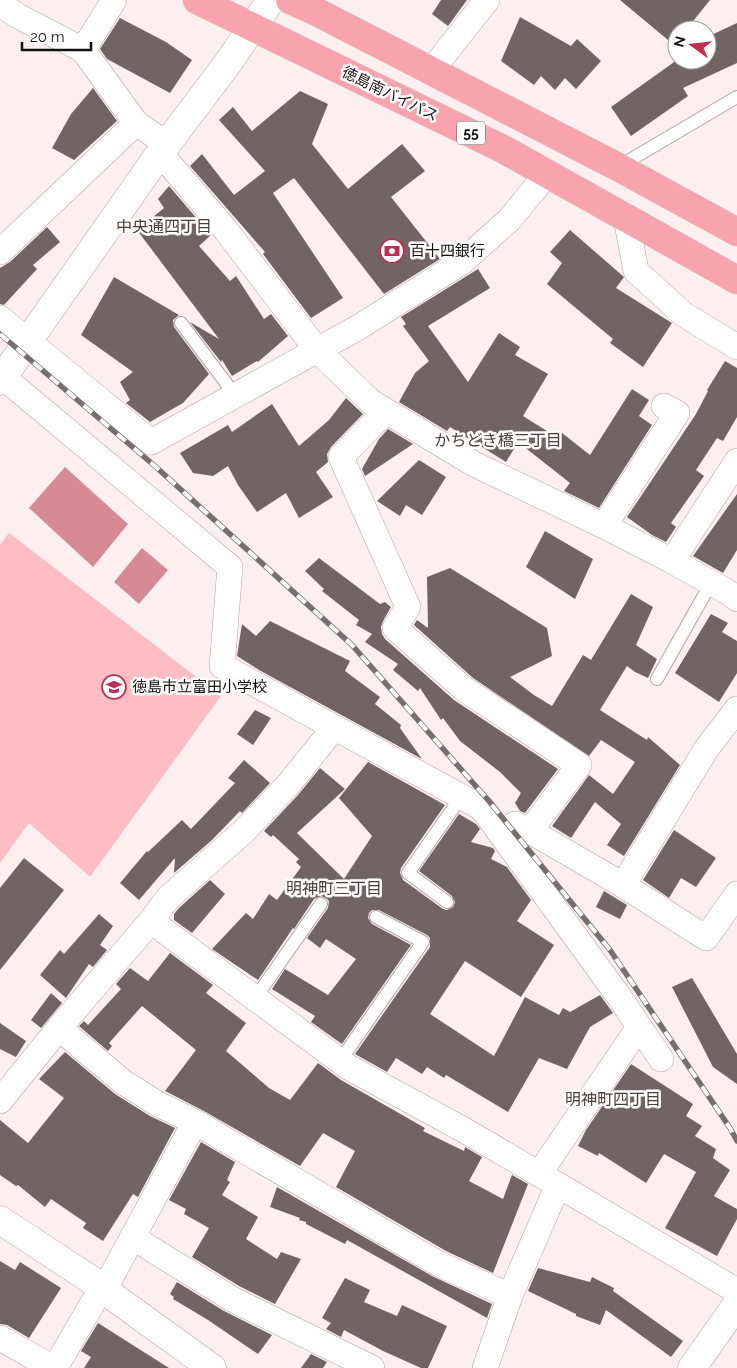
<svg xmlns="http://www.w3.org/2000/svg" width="737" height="1368" viewBox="0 0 737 1368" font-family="Raleway,'Noto Sans JP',sans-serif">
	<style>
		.green { fill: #febdc3 }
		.water { fill: #d68b94 }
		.building { fill: #726364 }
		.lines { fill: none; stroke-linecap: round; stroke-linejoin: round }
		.service-casing { stroke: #b4a3a4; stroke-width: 14 }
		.minor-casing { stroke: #b4a3a4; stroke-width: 26 }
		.tertiary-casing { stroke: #b4a3a4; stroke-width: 29 }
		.trunk-casing { stroke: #d0cfcf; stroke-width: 29 }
		.service { stroke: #fff; stroke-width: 12 }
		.minor { stroke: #fff; stroke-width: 25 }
		.tertiary { stroke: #fff; stroke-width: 28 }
		.trunk { stroke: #f8a3ae; stroke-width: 28 }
		.rail-casing { stroke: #776f6f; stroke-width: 5.5 }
		.rail { stroke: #fff; stroke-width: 4; stroke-dasharray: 11; stroke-linecap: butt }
		.labels { text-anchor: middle; stroke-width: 5; stroke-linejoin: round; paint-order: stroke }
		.shield { fill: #fff; stroke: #5b5858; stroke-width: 1 }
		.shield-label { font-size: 14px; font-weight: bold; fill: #151010 }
		.street-label { font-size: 15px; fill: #151010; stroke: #fff }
		.poi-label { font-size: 15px; fill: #151010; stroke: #fff; text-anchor: start }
		.neighbourhood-label { font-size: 16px; fill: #4a3c3d; stroke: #fff }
	</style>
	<rect width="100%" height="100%" fill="#fdeff0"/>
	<path class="green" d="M9 533 221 696 90 877 29 823 0 863V545Z"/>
	<path class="water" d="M65 467 128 524 93 567 29 508Z
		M142 548 168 570 139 604 114 582Z"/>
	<path class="building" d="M441 0H467L448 26 432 14Z
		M620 0H710L686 30H677V41L674 45Z
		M520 17 571 46 577 39 601 61 576 89 565 78 555 90 541 76 534 85 501 61Z
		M120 18 166 42 192 60 170 93 107 59 100 49Z
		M737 23V63L683 88 688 96 631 136 611 107 677 60H707V37Z
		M93 88 117 121 74 160 52 148 71 114Z
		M300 91 328 104 312 144 348 189 402 144 425 171 391 197 440 259 384 294 294 178 273 193 343 298 311 318 263 254 265 252 190 166 202 154 234 195 265 171 219 120 233 107 252 131Z
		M169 186 211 235 199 246 230 281 236 276 264 319 271 314 288 336 258 362 257 361 232 376 222 360 221 362 190 322 219 339 137 230 164 208 158 199Z
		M47 227 60 242 33 265 37 269 4 305 0 304V268L10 262Z
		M570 230 624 277 616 288 672 323 643 367 610 343 613 339 547 284 562 263 550 252Z
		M478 269 490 288 428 326 468 382 499 333 520 347 515 355 548 374 523 416 558 438 562 433 590 455 632 389 649 400 639 416 652 425 599 508 564 491 570 483 518 442 506 462 450 427 447 431 399 402 415 373 429 361 403 326 406 324 401 317Z
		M114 277 179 315 173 320 174 327 209 374 183 403 150 422 126 403 130 400 120 382 133 372 81 335Z
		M725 361 737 368V417L723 441 717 438 696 470 704 476 671 523 676 527 666 542 652 535 627 517 696 414 708 391 707 390Z
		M346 398 363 414 331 447 327 454 328 462 316 472 333 497 299 518 286 493 257 512 238 485 228 466 213 476 193 473 180 453 228 425 232 432 272 404 299 446 329 420Z
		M388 429 413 444 365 476 362 469 379 439Z
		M419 460 446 477 422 515 406 505 400 516 377 501Z
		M737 494V550L723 573 693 556Z
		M545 531 593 559 575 599 526 567Z
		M319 558 380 604 385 602 391 607 383 621 381 627 382 634 385 639 454 700 558 769 525 813 520 811 515 803 521 793 500 772 460 741 443 718 441 720 420 688 418 691 393 670 398 664 365 642 372 634 356 625 359 620 322 591 324 589 305 571Z
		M450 568 547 628 552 656 510 677 534 695 552 706 583 655 591 660 631 594 653 607 636 645 657 659 648 678 635 672 627 666 600 710 647 740 648 737 680 765 624 856 607 845 621 824 595 802 571 838 552 826 589 775 613 794 635 762 601 740 589 756 473 678 414 625 417 620 428 628 427 577Z
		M711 614 728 623 722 632 737 641V673L719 702 675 673Z
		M270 621 350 661 345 671 380 697 375 704 401 725 400 728 422 759 259 670 237 656 242 624 256 636Z
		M255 710 271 718 253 745 237 734Z
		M244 760 270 783 242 813 240 811 212 840 174 873 175 858 139 900 120 883 147 851 148 852 182 820 191 829 235 783 228 778Z
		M368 762 445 805 401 868 400 873 403 880 443 909 447 910 453 907 455 902 452 896 419 871 459 814 476 824 480 829 471 842 493 848 495 851 491 859 507 867 531 900 517 921 554 945 521 997 465 961 430 1014 494 1056 525 997 559 1015 563 1008 570 1012 600 995 613 1013 590 1027 567 1069 539 1058 508 1112 446 1075 444 1078 427 1067 422 1074 396 1058 387 1072 355 1054 430 947V938L427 935 379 910H372L369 913 368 918 372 924 411 945 342 1044 311 1022 315 1016 272 989 285 969 328 995 356 959 326 939 320 948 307 938 328 908 329 901 326 898 321 896 314 899 294 929 293 928 258 980 212 949 246 913 253 919 269 894 277 900 301 867 296 862 299 859 273 835 271 837 264 831 298 795 320 768 345 789 297 833 344 879 372 836 339 798Z
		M674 830 716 858 696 887 681 878 669 898 643 880Z
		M24 858 64 890 0 970V888Z
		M210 880 225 894 192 933 174 920V914L179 908Z
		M604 891 627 905 620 919 596 907Z
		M99 914 113 926 100 945 107 950 93 967 89 964 66 998 40 975 60 950 64 954Z
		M170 953 213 985 206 993 246 1023 226 1051 269 1088 290 1100 318 1063 341 1080 425 1128 423 1131 464 1151 465 1147 482 1157 469 1181 503 1199 512 1175 528 1184 493 1273 446 1251 336 1187 355 1151 323 1133 300 1166 202 1110 165 1091 196 1050 142 1006 109 1043 112 1046 108 1051 79 1026 84 1021 88 1025 121 989 116 984 130 968 148 981Z
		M692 978 737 1054V1084L713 1067 672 987Z
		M51 993 62 1003 41 1028 31 1020Z
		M0 1023 26 1041 16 1057 0 1049Z
		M65 1052 115 1094 150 1116 175 1128 138 1197 133 1194 103 1241 83 1228 86 1223 51 1199 45 1207 18 1185 16 1186 0 1175V1120L28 1143 64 1098 39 1079Z
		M631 1064 693 1104 686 1116 702 1126 695 1136 716 1149 713 1158 730 1170 714 1196 737 1209V1219L717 1256 665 1228 696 1172 664 1154 646 1183 599 1153 598 1156 578 1146 586 1130Z
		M201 1142 235 1162 227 1180 230 1182 222 1195 258 1217 246 1239 277 1259 281 1252 301 1259 275 1304 239 1286 192 1257 209 1228 184 1214 186 1209 169 1200Z
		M277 1187 432 1276 492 1304 487 1318 347 1240 345 1244 306 1224V1222L299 1220 300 1218 270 1207Z
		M0 1261 15 1270 20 1262 61 1288 29 1338 7 1325 0 1324Z
		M538 1268 590 1282 592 1277 614 1288 613 1291 683 1341 671 1357 606 1310 600 1325 576 1316V1314L528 1291Z
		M345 1278 370 1290 364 1302 397 1316 402 1305 447 1326 428 1368H421L383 1351 344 1330 341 1337 326 1329 331 1323 322 1318Z
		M177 1282 224 1311 272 1335 258 1354 208 1320 173 1299 174 1297 170 1294Z
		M98 1323 169 1368H84L91 1357 81 1351Z
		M311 1354 327 1362 323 1368H301Z"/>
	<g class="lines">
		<g class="service-casing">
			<path id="service" d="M618 167 737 97
				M181 323 235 395
				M657 679 711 583
				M447 902 408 873 461 797
				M256 997 321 904
				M340 1061 423 942 376 917"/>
		</g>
		<g class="minor-casing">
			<path id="minor" d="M0 4 18 16 83 50 136 123
				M83 50 114 0
				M431 71 487 0
				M160 153 225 229 317 350 371 402 474 464 604 526 672 561 726 591 737 599
				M626 218 636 271 683 314 737 347
				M0 252 136 123 167 144
				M0 318 151 442 359 327 462 262 509 220 547 174
				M3 377 230 567 222 666 482 808 620 998 661 1059
				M386 411 341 457 408 607 395 628 464 689 579 765 530 831
				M604 526 677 413 664 406
				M672 561 737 461
				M515 824 530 831 623 885 706 938 737 894
				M623 885 707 748 737 709
				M151 921 348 1067 464 1130 558 1185
				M59 1028 123 1082 158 1104 195 1122 439 1264 510 1296
				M0 1101 59 1028 151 921 168 898 243 832 288 785 334 728
				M539 1174 639 1027
				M132 1237 232 1299 372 1368
				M104 1290 195 1122
				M0 1338 53 1368
				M55 1368 102 1287
				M485 1368 510 1296 558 1185 737 1291"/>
		</g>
		<g class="tertiary-casing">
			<path id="tertiary" d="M0 381 160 153 228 63 271 0
				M0 1220 102 1287 104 1290 212 1368
				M692 1368 737 1304"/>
		</g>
		<g class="trunk-casing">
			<path id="trunk" d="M197 0 503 149 737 280
				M290 0 315 11 618 167 737 232"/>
		</g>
		<use href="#service" class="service"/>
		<use href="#minor" class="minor"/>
		<use href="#tertiary" class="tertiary"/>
		<use href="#trunk" class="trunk"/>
		<g class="rail-casing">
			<path id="rail" d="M0 334 156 467 352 645 488 800 610 950 730 1128 737 1141"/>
		</g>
		<use href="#rail" class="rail"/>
	</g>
	<defs>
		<g id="bank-ring" transform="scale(1.25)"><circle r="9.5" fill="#fff" stroke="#bf2f52" stroke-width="1.5"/><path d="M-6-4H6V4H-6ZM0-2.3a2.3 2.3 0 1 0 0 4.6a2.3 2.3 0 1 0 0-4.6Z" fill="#bf2f52"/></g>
		<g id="school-ring" transform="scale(1.25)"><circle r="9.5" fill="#fff" stroke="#bf2f52" stroke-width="1.5"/><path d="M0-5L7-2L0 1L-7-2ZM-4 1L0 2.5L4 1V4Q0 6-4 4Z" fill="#bf2f52"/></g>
	</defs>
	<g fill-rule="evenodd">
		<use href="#bank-ring" x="392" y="251"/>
		<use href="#school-ring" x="114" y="687"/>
	</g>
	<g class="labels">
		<rect class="shield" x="457" y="121.5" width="28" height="23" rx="4"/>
		<g class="shield-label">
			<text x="471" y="138">55</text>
		</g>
		<g class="street-label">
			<text transform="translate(390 94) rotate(26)" y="5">徳島南バイパス</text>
		</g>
		<g class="poi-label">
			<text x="410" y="256">百十四銀行</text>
			<text x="132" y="692">徳島市立富田小学校</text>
		</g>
		<g class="neighbourhood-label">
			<text x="164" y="232">中央通四丁目</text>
			<text x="498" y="446">かちどき橋三丁目</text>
			<text x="334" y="894">明神町三丁目</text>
			<text x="613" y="1105">明神町四丁目</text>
		</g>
	</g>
	<g transform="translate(692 45) rotate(285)"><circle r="24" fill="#ffffff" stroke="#a19f9f"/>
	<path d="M0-4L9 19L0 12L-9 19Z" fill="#bf2f52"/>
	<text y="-8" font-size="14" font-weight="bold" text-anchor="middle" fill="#151010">N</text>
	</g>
	<path d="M22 42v8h69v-8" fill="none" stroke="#151010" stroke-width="2.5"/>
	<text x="30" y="42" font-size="15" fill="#151010" stroke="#ffffff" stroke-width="4" paint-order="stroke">20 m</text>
</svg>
